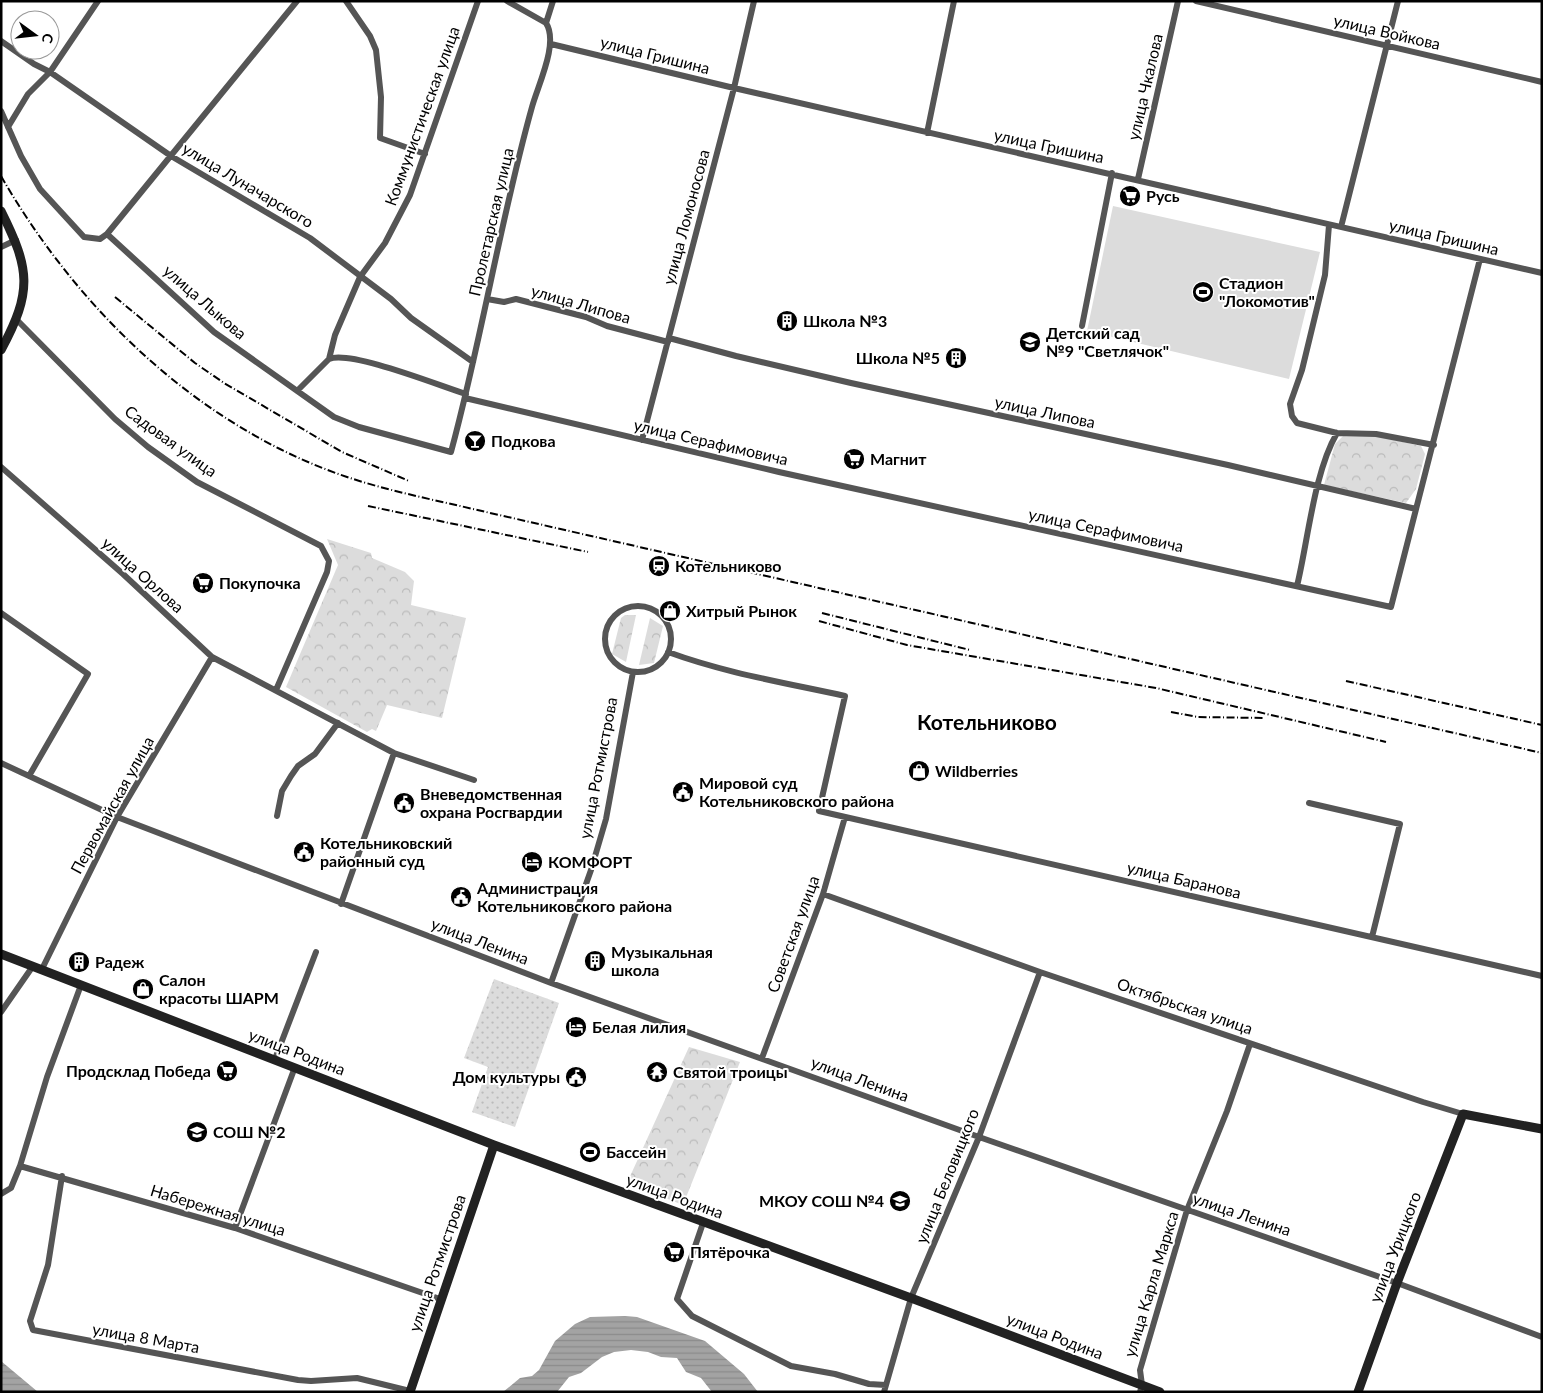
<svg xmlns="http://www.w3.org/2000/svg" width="1543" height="1393" viewBox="0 0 1543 1393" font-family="Lato,sans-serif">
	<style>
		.grass { fill: url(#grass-dots) }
		.park { fill: url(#park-crowns) }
		.garden { fill: #dcdcdc }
		.water { fill: url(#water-rules) }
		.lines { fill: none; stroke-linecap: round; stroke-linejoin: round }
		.street { stroke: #555; stroke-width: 6 }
		.secondary { stroke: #222; stroke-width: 9 }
		.rail { stroke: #000; stroke-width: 2; stroke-dasharray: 8 2.5 1 2.5; stroke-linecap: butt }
		.labels { text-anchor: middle; stroke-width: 4; stroke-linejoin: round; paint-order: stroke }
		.street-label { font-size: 16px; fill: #000; stroke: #fff }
		.poi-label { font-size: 16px; font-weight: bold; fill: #000; stroke: #fff; text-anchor: start }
		.district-label { font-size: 21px; font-weight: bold; fill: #000; stroke: #fff }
	</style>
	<defs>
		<pattern id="grass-dots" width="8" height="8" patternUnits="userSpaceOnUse" patternTransform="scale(1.25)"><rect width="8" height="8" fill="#dcdcdc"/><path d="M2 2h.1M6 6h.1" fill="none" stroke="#bbb" stroke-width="1.8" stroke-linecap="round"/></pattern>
		<pattern id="park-crowns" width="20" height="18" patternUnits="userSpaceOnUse" patternTransform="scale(1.25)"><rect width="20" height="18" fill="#dcdcdc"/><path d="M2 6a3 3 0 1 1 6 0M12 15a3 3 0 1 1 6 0" fill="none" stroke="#bbb"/></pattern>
		<pattern id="water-rules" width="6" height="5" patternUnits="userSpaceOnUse" patternTransform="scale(1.25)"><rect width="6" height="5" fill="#a3a3a3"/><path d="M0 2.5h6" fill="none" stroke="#8b8b8b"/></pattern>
	</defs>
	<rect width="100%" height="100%" fill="#fff"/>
	<path class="grass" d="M494 979 559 1003 515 1127 472 1112 488 1067 464 1058Z"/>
	<path class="park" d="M1344 435 1376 436 1421 446 1425 454 1416 489 1406 503 1324 485 1335 444Z
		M327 539 371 553 372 558 405 572 414 581 411 605 466 618 442 718 387 705 376 731 372 729 367 732 286 687 338 565Z
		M625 615H636L626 662 612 654 621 618Z
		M650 618 663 626 654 663 639 665Z
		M689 1047 740 1062 683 1205 627 1183Z"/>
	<path class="garden" d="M1113 206 1320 252 1289 379 1087 331Z"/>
	<path class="water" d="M625 1316 637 1317 705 1341 744 1374 758 1392H712L701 1378 686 1372 677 1358 661 1357 648 1352 631 1350 614 1352 602 1357 581 1373 569 1377 557 1392H503L520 1378 532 1376 539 1370 555 1341 575 1324 590 1317Z
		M1 1361 38 1392H1Z"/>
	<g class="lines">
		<path class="street" d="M346 1 370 36 376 50 381 97 380 138 425 154
			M507 1 546 23
			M1196 1 1542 82
			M1 41 34 64 50 72 171 156 310 238 391 299 411 318 473 362
			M551 44 734 88 1542 273
			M1 111 21 156 40 189 84 237 100 239 107 234 297 1
			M8 127 28 94 50 72 98 1
			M927 133 954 1
			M1138 179 1178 1
			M1329 225 1325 275 1302 370 1290 404 1292 416 1297 423 1337 433 1376 434 1434 445
			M1341 227 1398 1
			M107 234 214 332 334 417 359 427 451 452C482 338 500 221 532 107 538 85 559 43 546 23L553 1
			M1 247 16 240
			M487 299 504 302 516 299 586 317 607 326 668 342
			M17 320 115 419 148 447 197 482 321 546 329 561 327 572 276 690
			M1082 326 1112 173
			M669 338 736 356 851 383 1228 465 1416 509
			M329 359C351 350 440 386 466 394
			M297 391 329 359 335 335 360 277 385 243 410 195 478 1
			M465 398 779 472 1391 607 1480 259
			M642 440 734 88 754 1
			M1 467 123 574 212 657 394 753 474 780
			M1297 586C1308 541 1314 472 1337 433
			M605 639a33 33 0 1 1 66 0a33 33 0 1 1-66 0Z
			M1 613 88 674 29 776
			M668 652C725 673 786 683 845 696L819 811 1542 976
			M1 763 117 817 551 983 979 1137 1397 1283 1542 1337
			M1309 803 1400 824 1372 937
			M277 816 282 791 291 776 298 766 315 754 338 723
			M823 894 1040 972 1423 1102 1463 1114
			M341 904 394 753
			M42 969 117 817 212 657
			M551 983 591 870 606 819 633 672
			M1 1012 33 966
			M762 1058 823 894 845 817
			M275 1059 316 952
			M20 1166 47 1077 81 985
			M62 1176 48 1265 30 1321 33 1330 298 1380 311 1381 357 1378 410 1391
			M1 1194 11 1188 20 1166 235 1228 440 1299
			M703 1223 677 1299 692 1316 791 1366 835 1374 869 1384 886 1385
			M235 1228 295 1067
			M884 1392 911 1298 979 1137 1040 972
			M1140 1392 1142 1385 1140 1370 1187 1210 1227 1111 1250 1044"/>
		<path class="secondary" d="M1 211C30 269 33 291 1 350
			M1 954 494 1145 911 1298 1160 1392
			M410 1392 494 1145
			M1358 1392 1397 1283 1463 1114 1542 1129"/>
		<path class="rail" d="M1 176C78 310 199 427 347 477 392 492 440 501 486 512L1542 753
			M115 297 195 363 224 383 342 452 409 481
			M368 506 588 552
			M822 613 970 650
			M819 621 907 645 1156 688 1386 742
			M1346 681 1542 725
			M1171 712 1198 717 1265 718"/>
	</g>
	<defs>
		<g id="supermarket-disc" transform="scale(1.125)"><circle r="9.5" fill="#000" stroke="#fff"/><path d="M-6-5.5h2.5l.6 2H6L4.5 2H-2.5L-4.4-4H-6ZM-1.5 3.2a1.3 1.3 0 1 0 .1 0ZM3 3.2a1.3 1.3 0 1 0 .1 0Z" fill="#fff"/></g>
		<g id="stadium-disc" transform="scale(1.125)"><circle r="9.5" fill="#000" stroke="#fff"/><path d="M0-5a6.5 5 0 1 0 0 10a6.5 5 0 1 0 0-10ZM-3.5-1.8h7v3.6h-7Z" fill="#fff"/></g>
		<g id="building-disc" transform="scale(1.125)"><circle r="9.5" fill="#000" stroke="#fff"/><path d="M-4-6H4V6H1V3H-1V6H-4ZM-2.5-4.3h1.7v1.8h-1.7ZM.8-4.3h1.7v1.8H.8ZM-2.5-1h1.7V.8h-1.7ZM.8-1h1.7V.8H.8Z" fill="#fff"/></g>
		<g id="school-disc" transform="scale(1.125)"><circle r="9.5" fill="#000" stroke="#fff"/><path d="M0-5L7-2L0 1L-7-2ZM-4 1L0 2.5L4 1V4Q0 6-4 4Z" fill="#fff"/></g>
		<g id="bar-disc" transform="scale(1.125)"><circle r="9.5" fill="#000" stroke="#fff"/><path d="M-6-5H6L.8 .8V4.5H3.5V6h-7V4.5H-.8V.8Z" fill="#fff"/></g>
		<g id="station-disc" transform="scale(1.125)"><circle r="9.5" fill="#000" stroke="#fff"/><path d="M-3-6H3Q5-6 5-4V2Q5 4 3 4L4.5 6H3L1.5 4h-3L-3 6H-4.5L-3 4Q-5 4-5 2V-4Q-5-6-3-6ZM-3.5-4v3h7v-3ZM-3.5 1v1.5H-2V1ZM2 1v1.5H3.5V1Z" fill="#fff"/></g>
		<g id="shop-disc" transform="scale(1.125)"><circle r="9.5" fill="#000" stroke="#fff"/><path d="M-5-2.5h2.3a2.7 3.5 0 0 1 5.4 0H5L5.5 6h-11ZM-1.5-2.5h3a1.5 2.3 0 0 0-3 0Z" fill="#fff"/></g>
		<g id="civic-disc" transform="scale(1.125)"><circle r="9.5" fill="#000" stroke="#fff"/><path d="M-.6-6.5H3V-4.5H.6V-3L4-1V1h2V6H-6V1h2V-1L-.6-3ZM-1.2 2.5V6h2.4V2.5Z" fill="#fff"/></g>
		<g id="hotel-disc" transform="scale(1.125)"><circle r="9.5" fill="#000" stroke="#fff"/><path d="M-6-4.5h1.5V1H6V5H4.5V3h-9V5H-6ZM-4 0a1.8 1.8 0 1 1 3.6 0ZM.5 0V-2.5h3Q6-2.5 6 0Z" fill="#fff"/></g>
		<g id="temple-disc" transform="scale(1.125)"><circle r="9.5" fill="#000" stroke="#fff"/><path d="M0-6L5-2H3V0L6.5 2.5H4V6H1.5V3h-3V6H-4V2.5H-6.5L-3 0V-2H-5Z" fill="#fff"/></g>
	</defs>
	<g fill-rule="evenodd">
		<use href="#supermarket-disc" x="1130" y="196"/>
		<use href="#stadium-disc" x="1203" y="292"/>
		<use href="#building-disc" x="787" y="321"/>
		<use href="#school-disc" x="1030" y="342"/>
		<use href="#building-disc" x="956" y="358"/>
		<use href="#bar-disc" x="475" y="441"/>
		<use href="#supermarket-disc" x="854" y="459"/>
		<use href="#station-disc" x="659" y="566"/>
		<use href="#supermarket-disc" x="203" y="583"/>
		<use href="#shop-disc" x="670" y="611"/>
		<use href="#shop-disc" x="919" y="771"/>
		<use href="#civic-disc" x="683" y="792"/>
		<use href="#civic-disc" x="404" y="803"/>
		<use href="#civic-disc" x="304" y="852"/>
		<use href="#hotel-disc" x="532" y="862"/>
		<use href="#civic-disc" x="461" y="897"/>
		<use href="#building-disc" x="595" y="961"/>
		<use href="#building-disc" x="79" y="962"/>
		<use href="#shop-disc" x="143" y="989"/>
		<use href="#hotel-disc" x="576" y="1027"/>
		<use href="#supermarket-disc" x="227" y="1071"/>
		<use href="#temple-disc" x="657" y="1072"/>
		<use href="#civic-disc" x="576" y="1077"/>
		<use href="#school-disc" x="197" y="1132"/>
		<use href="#stadium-disc" x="590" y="1152"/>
		<use href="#school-disc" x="900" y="1201"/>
		<use href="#supermarket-disc" x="674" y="1252"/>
	</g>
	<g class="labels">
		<g class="street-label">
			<text transform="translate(1387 32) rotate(13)" y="6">улица Войкова</text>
			<text transform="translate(655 55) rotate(14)" y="6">улица Гришина</text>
			<text transform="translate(1145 87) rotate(-77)" y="6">улица Чкалова</text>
			<text transform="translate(422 116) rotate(-70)" y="6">Коммунистическая улица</text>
			<text transform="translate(1049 146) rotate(12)" y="6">улица Гришина</text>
			<text transform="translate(248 185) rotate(31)" y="6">улица Луначарского</text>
			<text transform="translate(686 217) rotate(-75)" y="6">улица Ломоносова</text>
			<text transform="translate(491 222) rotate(-77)" y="6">Пролетарская улица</text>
			<text transform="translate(1444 237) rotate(13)" y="6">улица Гришина</text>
			<text transform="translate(205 302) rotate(41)" y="6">улица Лыкова</text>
			<text transform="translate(581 304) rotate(16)" y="6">улица Липова</text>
			<text transform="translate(1045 412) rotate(12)" y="6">улица Липова</text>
			<text transform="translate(171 441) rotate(36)" y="6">Садовая улица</text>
			<text transform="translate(711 442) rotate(13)" y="6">улица Серафимовича</text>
			<text transform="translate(1106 530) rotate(12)" y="6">улица Серафимовича</text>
			<text transform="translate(143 575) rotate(42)" y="6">улица Орлова</text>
			<text transform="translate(598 768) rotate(-79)" y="6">улица Ротмистрова</text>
			<text transform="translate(112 805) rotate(-61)" y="6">Первомайская улица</text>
			<text transform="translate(1184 880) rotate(13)" y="6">улица Баранова</text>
			<text transform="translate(793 934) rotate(-70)" y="6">Советская улица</text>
			<text transform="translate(480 941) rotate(21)" y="6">улица Ленина</text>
			<text transform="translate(1185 1006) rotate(19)" y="6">Октябрьская улица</text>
			<text transform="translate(297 1052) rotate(21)" y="6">улица Родина</text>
			<text transform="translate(860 1079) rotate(20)" y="6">улица Ленина</text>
			<text transform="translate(947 1176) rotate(-68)" y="6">улица Беловицкого</text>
			<text transform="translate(675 1196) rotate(20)" y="6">улица Родина</text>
			<text transform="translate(218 1210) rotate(17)" y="6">Набережная улица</text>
			<text transform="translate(1242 1214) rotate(19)" y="6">улица Ленина</text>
			<text transform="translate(1395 1247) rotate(-69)" y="6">улица Урицкого</text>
			<text transform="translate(437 1263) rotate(-71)" y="6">улица Ротмистрова</text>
			<text transform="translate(1151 1284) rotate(-73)" y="6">улица Карла Маркса</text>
			<text transform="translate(1055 1336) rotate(21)" y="6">улица Родина</text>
			<text transform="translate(146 1338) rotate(10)" y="6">улица 8 Марта</text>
		</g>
		<g class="poi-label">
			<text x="1146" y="202">Русь</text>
			<text x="1219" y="289">Стадион<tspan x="1219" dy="18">"Локомотив"</tspan></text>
			<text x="803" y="327">Школа №3</text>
			<text x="1046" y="339">Детский сад<tspan x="1046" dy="18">№9 "Светлячок"</tspan></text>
			<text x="940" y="364" text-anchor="end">Школа №5</text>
			<text x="491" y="447">Подкова</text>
			<text x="870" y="465">Магнит</text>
			<text x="675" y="572">Котельниково</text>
			<text x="219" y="589">Покупочка</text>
			<text x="686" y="617">Хитрый Рынок</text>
			<text x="935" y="777">Wildberries</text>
			<text x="699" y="789">Мировой суд<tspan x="699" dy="18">Котельниковского района</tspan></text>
			<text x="420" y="800">Вневедомственная<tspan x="420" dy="18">охрана Росгвардии</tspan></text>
			<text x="320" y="849">Котельниковский<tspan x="320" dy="18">районный суд</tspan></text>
			<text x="548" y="868">КОМФОРТ</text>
			<text x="477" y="894">Администрация<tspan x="477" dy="18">Котельниковского района</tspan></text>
			<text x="611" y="958">Музыкальная<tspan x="611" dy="18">школа</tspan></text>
			<text x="95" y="968">Радеж</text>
			<text x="159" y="986">Салон<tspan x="159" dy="18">красоты ШАРМ</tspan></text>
			<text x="592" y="1033">Белая лилия</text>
			<text x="211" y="1077" text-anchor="end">Продсклад Победа</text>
			<text x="673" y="1078">Святой троицы</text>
			<text x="560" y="1083" text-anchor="end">Дом культуры</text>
			<text x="213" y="1138">СОШ №2</text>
			<text x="606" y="1158">Бассейн</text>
			<text x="884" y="1207" text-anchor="end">МКОУ СОШ №4</text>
			<text x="690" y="1258">Пятёрочка</text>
		</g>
		<g class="district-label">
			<text x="987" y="730">Котельниково</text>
		</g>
	</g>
	<rect width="1543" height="1393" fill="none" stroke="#000000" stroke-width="5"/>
	<g transform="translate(35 35) rotate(105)"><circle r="24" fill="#ffffff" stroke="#999999"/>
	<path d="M0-4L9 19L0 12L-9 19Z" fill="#000000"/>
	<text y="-8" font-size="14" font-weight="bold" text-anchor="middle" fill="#000000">С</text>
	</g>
</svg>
